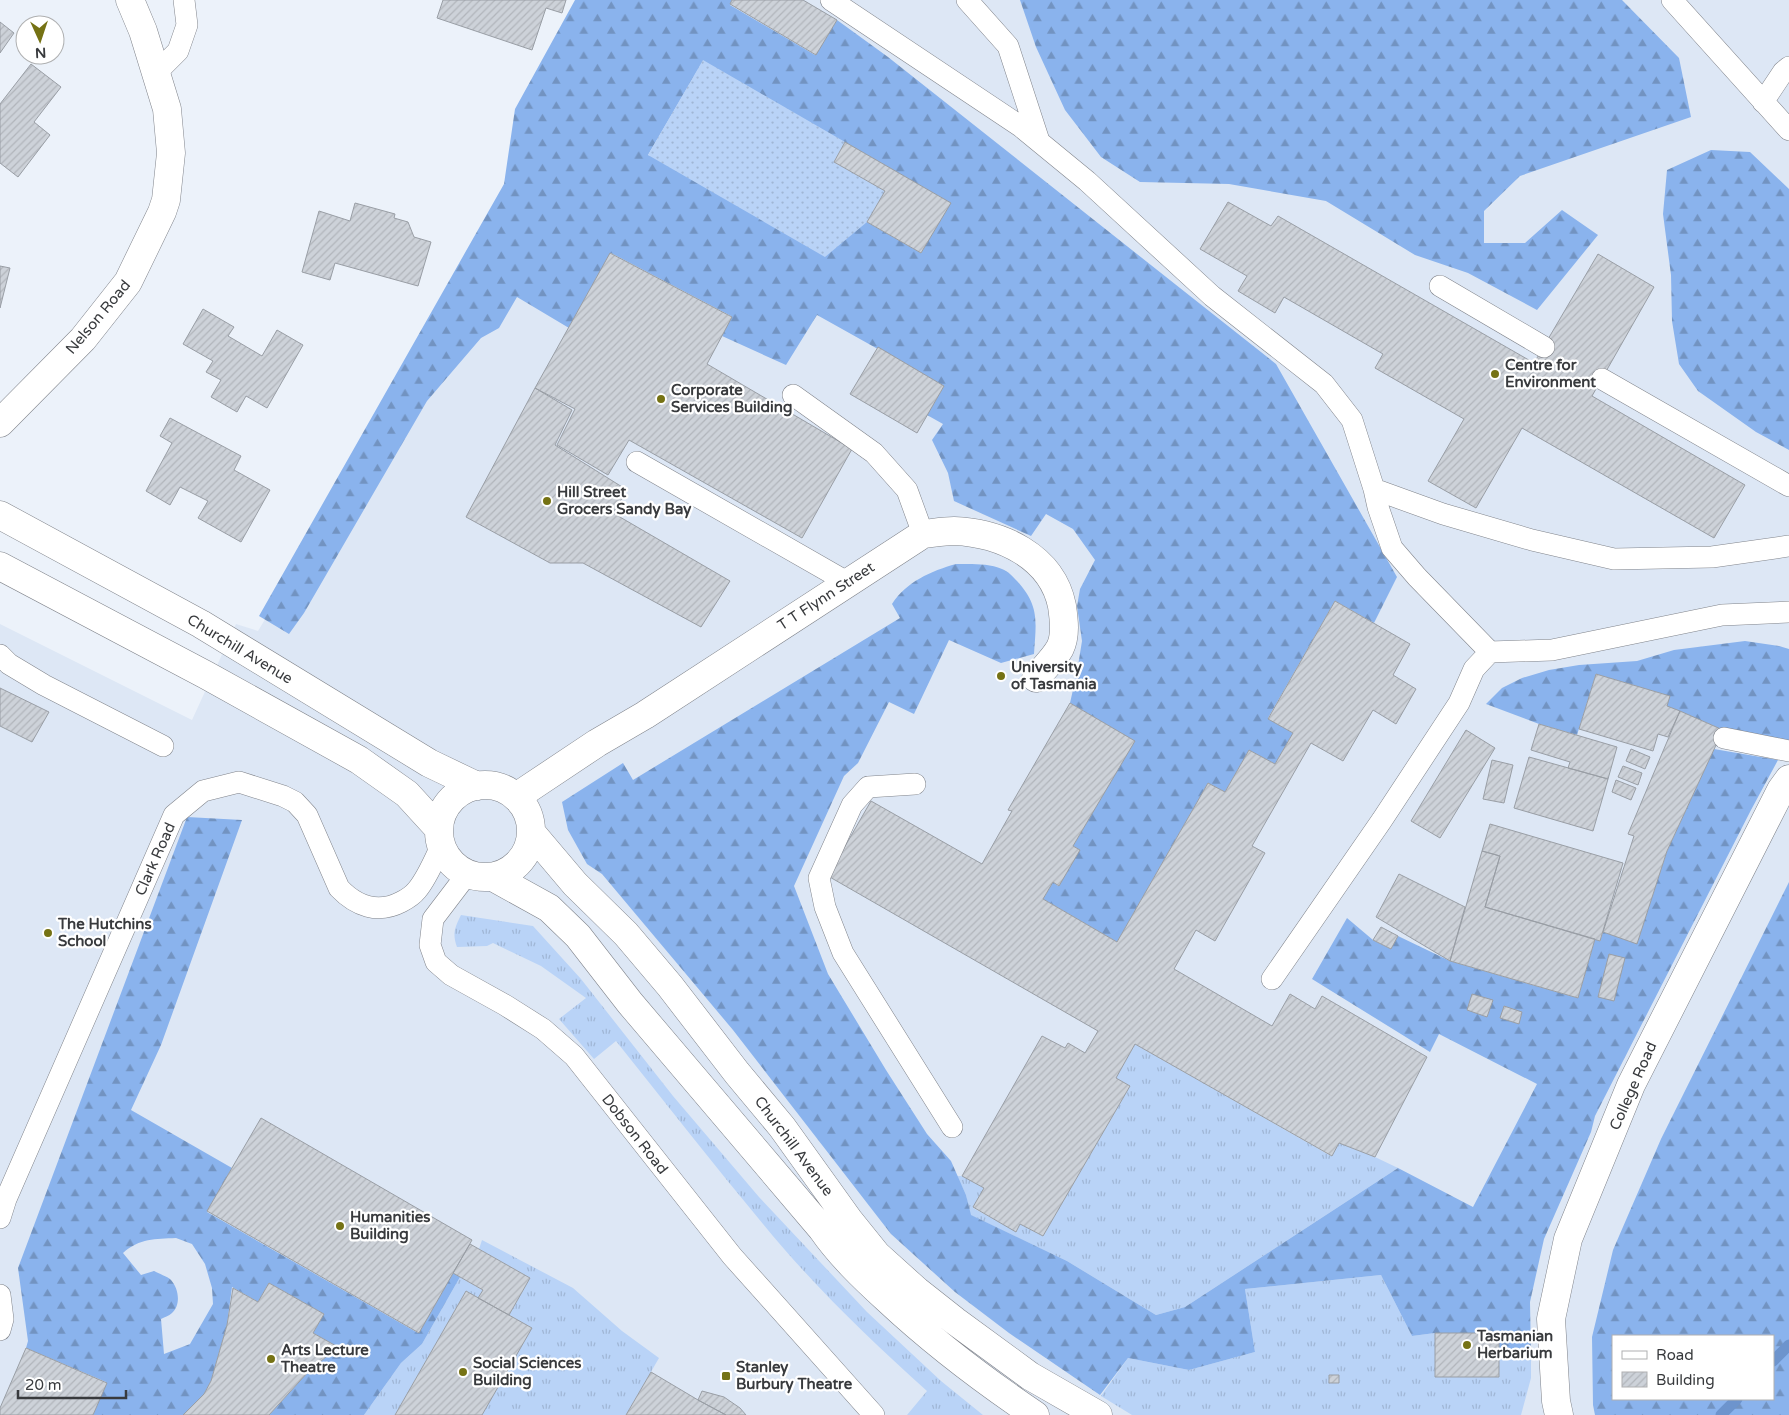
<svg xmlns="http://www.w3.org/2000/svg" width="1789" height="1415" viewBox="0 0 1789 1415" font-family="'Varela Round',sans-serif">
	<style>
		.built { fill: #dde7f5; fill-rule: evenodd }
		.grass { fill: url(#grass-tufts) }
		.forest { fill: url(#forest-firs); fill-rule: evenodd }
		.garden { fill: url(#garden-dots) }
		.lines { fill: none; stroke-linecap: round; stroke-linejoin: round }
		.stream { stroke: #6d94cd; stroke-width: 11 }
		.building { fill: url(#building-hatch); stroke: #999ea5 }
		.lane-casing { stroke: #80848b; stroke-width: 22 }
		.street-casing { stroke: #80848b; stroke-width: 29 }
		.secondary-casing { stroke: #80848b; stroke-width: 29 }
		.lane { stroke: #fff; stroke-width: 21 }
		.street { stroke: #fff; stroke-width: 28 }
		.secondary { stroke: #fff; stroke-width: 28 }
		.poi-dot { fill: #757214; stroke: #fff; stroke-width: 2 }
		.labels { text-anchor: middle; stroke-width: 4.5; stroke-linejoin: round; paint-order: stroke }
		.street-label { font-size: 15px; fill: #383a3d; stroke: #fff }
		.poi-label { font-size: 15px; font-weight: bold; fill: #383a3d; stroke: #fff; text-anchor: start }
	</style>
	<defs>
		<pattern id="grass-tufts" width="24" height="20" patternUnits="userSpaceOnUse" patternTransform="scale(1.25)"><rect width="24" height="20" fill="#b9d3f7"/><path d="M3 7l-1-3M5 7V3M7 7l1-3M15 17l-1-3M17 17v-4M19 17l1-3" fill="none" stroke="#a0b6d5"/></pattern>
		<pattern id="forest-firs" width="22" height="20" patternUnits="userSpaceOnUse" patternTransform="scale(1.25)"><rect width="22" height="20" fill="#8ab3ed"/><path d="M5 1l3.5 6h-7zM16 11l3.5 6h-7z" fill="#7293c1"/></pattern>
		<pattern id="garden-dots" width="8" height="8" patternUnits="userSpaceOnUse" patternTransform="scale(1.25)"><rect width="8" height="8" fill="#b9d3f7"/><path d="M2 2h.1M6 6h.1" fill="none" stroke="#a0b6d5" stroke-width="1.8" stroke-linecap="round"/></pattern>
		<pattern id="building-hatch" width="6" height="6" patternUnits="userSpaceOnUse" patternTransform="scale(1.25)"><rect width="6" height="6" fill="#cdd2d9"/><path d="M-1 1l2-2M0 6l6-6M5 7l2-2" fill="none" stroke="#b1b5bb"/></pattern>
	</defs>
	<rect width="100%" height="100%" fill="#ecf2fa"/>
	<path class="built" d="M588 0H1789V1415H0V624L192 720 236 624 258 631 520 195ZM1613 1336H1773V1399H1613Z"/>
	<path class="grass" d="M461 915 533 926 581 979 673 1096 759 1197 867 1312 941 1381 983 1415H907L927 1391C869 1339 812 1284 763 1224 713 1164 665 1102 616 1041L594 1059 559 1019 586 998 541 966 493 943 487 946 457 947C452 934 455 927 461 915Z
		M1135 1044 1331 1156 1339 1143 1375 1157 1398 1168 1185 1307 1156 1315 1067 1261 970 1215 966 1195 957 1176H962L984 1188 973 1208 1016 1231 1020 1224 1043 1236 1130 1086 1116 1078Z
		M482 1240 573 1288 622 1331 659 1358 626 1415H482L509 1315 530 1278 479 1249Z
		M1381 1275 1412 1336 1435 1333V1377H1499V1356H1531V1378L1521 1415H1132L1101 1396 1128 1358 1189 1370 1255 1352 1245 1289Z
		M460 1277 484 1291 478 1298 466 1291 395 1415H364L401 1363 422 1344Z"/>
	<path class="forest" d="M575 0H732L730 5 815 55 837 20 888 57 1276 364 1397 577 1374 623 1335 601 1268 718 1293 733 1275 764 1249 750 1225 792 1208 783 1117 942 1043 899 1053 882 1058 886 1080 850 1073 846 1134 741 1070 703 1077 672 1082 641 1077 606 1080 589 1095 560 1073 529 1046 514 1031 536 954 501 948 473 932 440 943 424 927 415 944 386 817 315 786 365 722 336 731 316 611 253 569 328 517 297 499 328 481 338 427 401 304 613 289 634 259 616 504 184 515 109ZM703 61 950 203 921 253 867 222 648 155Z
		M1020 0H1622L1679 58 1691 117 1520 176 1484 211V243H1525L1562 210 1598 235 1537 310 1468 273 1415 255 1326 201 1229 184 1140 182 1101 157 1065 110 1036 47Z
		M1711 150 1750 152 1789 189V450L1756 432 1698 391 1679 364 1672 321 1671 275 1663 214 1667 170Z
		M956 564C971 564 988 563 1002 569 1008 571 1013 577 1017 581 1040 606 1036 622 1034 654L1001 663 949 640 914 714 889 702 858 763 844 776 794 886 828 974 886 1070 927 1134 951 1161 966 1195 971 1215 1067 1261 1156 1315 1185 1307 1398 1168 1473 1207 1537 1084 1439 1034 1430 1052 1312 979 1347 918 1373 940 1391 949 1398 936 1450 961 1578 998 1595 939 1600 941 1603 932 1637 943 1667 851 1714 749 1778 760 1751 810 1595 1116 1591 1132 1544 1239 1530 1302 1531 1356H1499L1498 1333H1435L1412 1336 1381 1275 1245 1289 1255 1352 1189 1370 1128 1358 1100 1395 1009 1333 955 1292 891 1234 733 1030 602 874 587 864 568 830 562 802 623 763 633 780 900 618 892 604C906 582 931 571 956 564Z
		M1745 641 1779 646 1789 649V741L1723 730 1667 706 1669 696 1596 674 1577 735 1539 724 1486 704 1502 688 1522 678 1549 670 1579 665 1637 661 1674 650Z
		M187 817 242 820 161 1045 131 1110 232 1168 207 1212 418 1333 453 1273 460 1277 422 1344 401 1363 364 1415H269L309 1371 338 1347 313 1333 324 1314 269 1283 258 1302 232 1287 227 1325 211 1381 204 1394 183 1415H93L106 1382 26 1348 28 1341 18 1268ZM176 1238 192 1244 205 1264 212 1288 213 1304 190 1344 164 1354 161 1319C164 1317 169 1316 172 1313 181 1305 179 1289 171 1280 167 1276 159 1274 154 1271L141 1275 123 1253C140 1238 155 1239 176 1238Z
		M1789 882V1415H1595L1593 1405 1592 1337 1613 1250 1661 1139ZM1613 1336H1773V1399H1613Z"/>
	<path class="garden" d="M703 60 845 142 834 162 885 191 867 222 825 257 648 155Z"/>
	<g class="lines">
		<path class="stream" d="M1773 1361 1789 1345
			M1721 1415 1737 1399"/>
	</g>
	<path class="building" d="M443 0H566L562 13 546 8 532 50 437 18Z
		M732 0H803L837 20 816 55 730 4Z
		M0 22 14 33 0 53Z
		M31 64 61 87 34 122 50 135 18 177 0 163V104Z
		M845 142 951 203 921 253 867 222 885 191 834 162Z
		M1228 202 1271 226 1278 216 1534 363 1598 254 1654 287 1592 396 1745 485 1714 538 1522 428 1476 508 1428 481 1464 419 1375 368 1383 354 1284 297 1275 313 1238 291 1247 276 1200 249Z
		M355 203 395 214 394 218 408 222 414 237 431 242 418 286 335 263 330 280 302 272 319 211 350 221Z
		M610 253 732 317 707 364 852 449 802 538 629 440 608 475 557 445 575 409 535 388Z
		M0 266 10 268 0 308Z
		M203 309 234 327 228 336 262 356 277 330 303 345 267 408 246 396 237 412 211 397 221 380 206 372 213 361 183 344Z
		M878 347 944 386 917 433 850 394Z
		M535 388 572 410 555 445 627 490 613 513 730 581 701 627 583 563H550L466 517Z
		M170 418 241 456 234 470 270 490 241 542 198 518 208 501 180 487 170 505 146 491 172 443 160 436Z
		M1335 601 1410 644 1393 675 1416 689 1396 724 1373 710 1343 761 1311 743 1252 846 1265 853 1215 941 1196 930 1174 969 1272 1026 1290 994 1315 1009 1322 996 1427 1057 1375 1157 1339 1143 1332 1156 1135 1044 1116 1078 1130 1086 1043 1236 1020 1224 1016 1232 973 1207 984 1188 962 1176 1042 1036 1065 1048 1068 1043 1085 1053 1098 1031 828 876 871 801 982 864 1012 811 1008 810 1070 703 1135 741 1073 846 1080 850 1059 886 1053 882 1043 899 1117 942 1208 783 1225 792 1249 750 1275 764 1293 733 1268 719Z
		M1596 674 1670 696 1667 706 1680 711 1668 737 1658 734 1653 751 1579 729Z
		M0 688 49 712 32 742 0 726Z
		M1680 711 1723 730 1667 851 1637 944 1603 932 1634 836 1628 834Z
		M1539 724 1617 747 1608 779 1568 768 1570 762 1531 750Z
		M1466 730 1495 748 1440 838 1411 821Z
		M1631 749 1650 757 1645 769 1626 761Z
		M1529 757 1608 779 1593 831 1514 808Z
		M1492 760 1513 765 1504 803 1483 799Z
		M1623 766 1642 773 1638 785 1618 777Z
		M1616 780 1636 788 1631 800 1612 792Z
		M1490 824 1623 863 1600 941 1485 907 1500 856 1482 851Z
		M1482 851 1500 856 1485 907 1595 939 1578 998 1450 961Z
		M1399 874 1465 907 1450 961 1376 917Z
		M1381 927 1398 936 1391 949 1373 940Z
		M1609 954 1625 958 1614 1001 1598 997Z
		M1472 994 1493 1000 1487 1017 1467 1010Z
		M1504 1006 1522 1012 1519 1024 1500 1018Z
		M261 1118 472 1240 419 1333 207 1211Z
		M470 1244 530 1278 509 1315 478 1298 483 1290 453 1273Z
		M269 1283 324 1314 313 1333 338 1347 309 1371 269 1415H183L204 1394 211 1381 227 1325 233 1288 258 1302Z
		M466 1291 532 1328 482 1415H395Z
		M1435 1333H1499V1377H1435Z
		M26 1348 107 1383 93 1415H0V1408Z
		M651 1372 698 1400 726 1415H626Z
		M1329 1375H1339V1383H1329Z
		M702 1391 724 1397 740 1408 746 1415H726L698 1400Z"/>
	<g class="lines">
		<g class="lane-casing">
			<path id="lane" d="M831 0 1020 126 1087 181 1212 296 1324 384 1352 420 1374 489 1378 507 1392 548 1417 577 1490 652 1552 650 1722 615 1789 612
				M967 0 1008 46 1039 141
				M1672 0 1789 130
				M156 73 178 51 187 25 184 0
				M1763 102 1783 72 1789 67
				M1440 286 1544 347
				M1602 379 1789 486
				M793 395 874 453 907 490 923 534
				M637 462 847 582
				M1374 489 1443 514 1532 540 1614 559 1712 557 1789 546
				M0 655 9 664 44 685 163 746
				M1724 738 1789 751
				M915 784 868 787 852 805 819 878 825 907 843 953 952 1127
				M468 873 433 919 430 945 436 962 451 975 505 1005 543 1029 574 1056 732 1256 874 1415
				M1272 979 1382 820 1459 703 1474 669 1490 652
				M0 1218 6 1199 174 815 203 791 239 782 283 796 295 802 307 815 339 888C356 906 378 914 401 902 407 899 413 895 417 890 427 878 434 861 441 846
				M0 1295 3 1319 0 1330"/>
		</g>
		<g class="street-casing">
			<path id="street" d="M516 797 597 743 645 715 923 534C933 533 944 531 954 531 1001 533 1052 556 1062 606 1064 620 1066 635 1060 648 1054 659 1043 669 1036 678
				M1559 1415 1556 1401 1551 1319 1568 1239 1631 1085 1781 790 1789 779"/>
		</g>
		<g class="secondary-casing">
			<path id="secondary" d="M0 423 83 339 128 282 162 212 166 200 171 153 167 109 143 31 130 0
				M0 515 201 624 429 763 477 786
				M0 566 206 675 359 760 407 794 439 829
				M439 831a46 46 0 1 1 92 0a46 46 0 1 1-92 0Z
				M531 832 575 884 626 934 670 986 737 1073 782 1127 848 1219 877 1255 917 1291 955 1321 1030 1376 1098 1415
				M493 877 549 908 578 936 630 1003 822 1229C840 1255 863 1277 887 1299 933 1342 983 1380 1035 1415"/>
		</g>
		<use href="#lane" class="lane"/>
		<use href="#street" class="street"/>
		<use href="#secondary" class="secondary"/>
	</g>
	<g class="poi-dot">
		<circle cx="1495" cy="374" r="5"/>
		<circle cx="661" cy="399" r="5"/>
		<circle cx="547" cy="501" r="5"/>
		<circle cx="1001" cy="676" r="5"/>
		<circle cx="48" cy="933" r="5"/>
		<circle cx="340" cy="1226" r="5"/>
		<circle cx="1467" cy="1345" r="5"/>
		<circle cx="271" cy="1359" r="5"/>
		<circle cx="463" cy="1372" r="5"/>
		<rect x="721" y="1371" width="10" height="10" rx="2.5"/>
	</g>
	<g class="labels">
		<g class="street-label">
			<text transform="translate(98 317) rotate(-50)" y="5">Nelson Road</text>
			<text transform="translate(826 596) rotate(-33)" y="5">T T Flynn Street</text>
			<text transform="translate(240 649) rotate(31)" y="5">Churchill Avenue</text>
			<text transform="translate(155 859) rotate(-66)" y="5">Clark Road</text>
			<text transform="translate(1633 1086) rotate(-66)" y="5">College Road</text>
			<text transform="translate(635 1134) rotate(52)" y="5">Dobson Road</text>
			<text transform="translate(794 1146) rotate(53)" y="5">Churchill Avenue</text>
		</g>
		<g class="poi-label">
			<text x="1505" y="370">Centre for<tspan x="1505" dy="17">Environment</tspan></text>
			<text x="671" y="395">Corporate<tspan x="671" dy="17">Services Building</tspan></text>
			<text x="557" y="497">Hill Street<tspan x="557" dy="17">Grocers Sandy Bay</tspan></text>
			<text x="1011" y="672">University<tspan x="1011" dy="17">of Tasmania</tspan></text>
			<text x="58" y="929">The Hutchins<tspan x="58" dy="17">School</tspan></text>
			<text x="350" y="1222">Humanities<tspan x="350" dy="17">Building</tspan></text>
			<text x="1477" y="1341">Tasmanian<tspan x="1477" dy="17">Herbarium</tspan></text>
			<text x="281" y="1355">Arts Lecture<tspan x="281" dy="17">Theatre</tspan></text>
			<text x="473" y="1368">Social Sciences<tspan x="473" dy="17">Building</tspan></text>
			<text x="736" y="1372">Stanley<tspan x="736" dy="17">Burbury Theatre</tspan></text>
		</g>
	</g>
	<rect x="1612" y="1335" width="162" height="65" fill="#ffffff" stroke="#afb0b1"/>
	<rect x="1622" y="1351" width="25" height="8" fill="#ffffff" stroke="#afb0b1"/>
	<text x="1656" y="1360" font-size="15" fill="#383a3d">Road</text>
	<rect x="1622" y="1372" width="25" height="15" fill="url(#building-hatch)" stroke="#afb0b1"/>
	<text x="1656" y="1385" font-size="15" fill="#383a3d">Building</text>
	<g transform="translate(40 40) rotate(177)"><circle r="24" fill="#ffffff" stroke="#afb0b1"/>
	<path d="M0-4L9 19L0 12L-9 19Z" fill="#757214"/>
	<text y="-8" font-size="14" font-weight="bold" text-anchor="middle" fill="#383a3d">N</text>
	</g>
	<path d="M18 1390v8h108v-8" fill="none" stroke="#383a3d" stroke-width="2.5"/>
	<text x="25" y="1390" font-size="15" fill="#383a3d" stroke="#ffffff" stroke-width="4" paint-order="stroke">20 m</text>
</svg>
